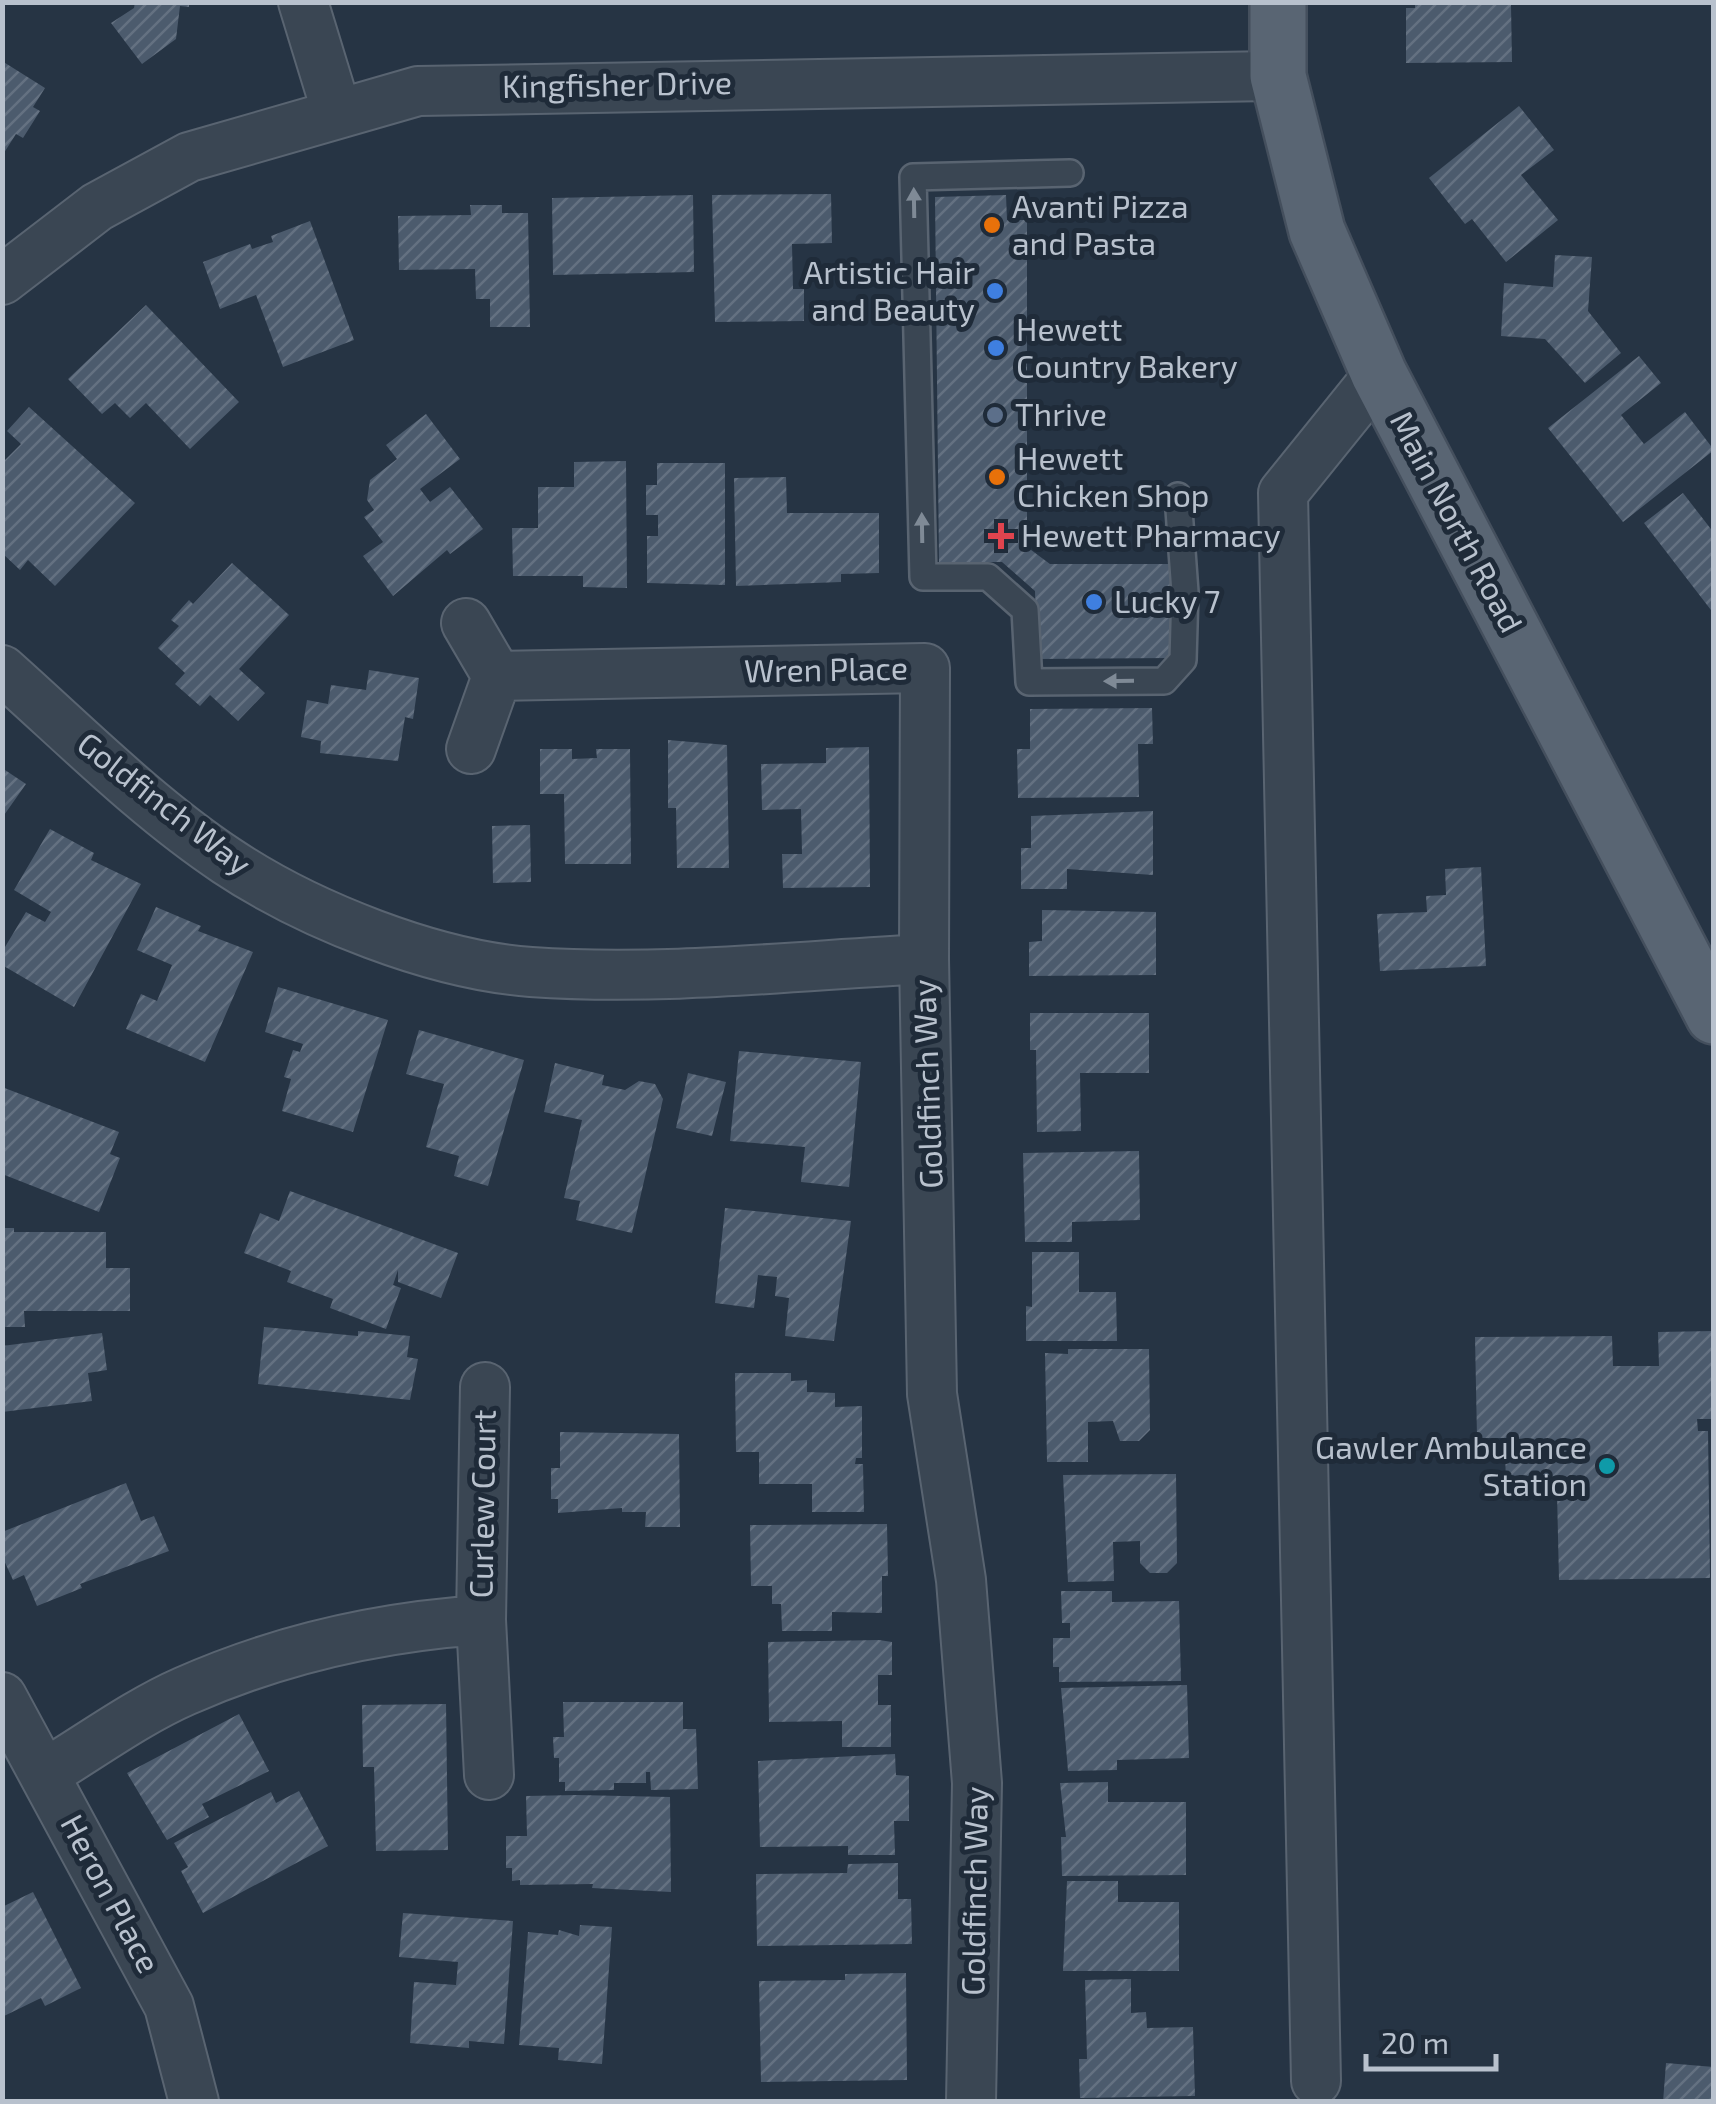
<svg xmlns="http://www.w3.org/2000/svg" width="1716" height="2104" viewBox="0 0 1716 2104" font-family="'Exo 2',sans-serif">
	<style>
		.building { fill: url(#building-hatch) }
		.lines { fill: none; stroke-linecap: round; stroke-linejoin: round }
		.service-casing { stroke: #596471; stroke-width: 30 }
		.minor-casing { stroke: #596471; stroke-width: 52 }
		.primary-casing { stroke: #444f5d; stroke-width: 60 }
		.service { stroke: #3a4653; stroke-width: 25 }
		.minor { stroke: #3a4653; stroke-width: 48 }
		.primary { stroke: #596573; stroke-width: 55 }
		.oneway { fill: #7f8a96 }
		.food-dot { fill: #e8710a; stroke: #1f2b39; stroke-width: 4 }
		.shop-dot { fill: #3f7fe0; stroke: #1f2b39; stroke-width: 4 }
		.service-dot { fill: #5c6f8a; stroke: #1f2b39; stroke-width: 4 }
		.health-dot { fill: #e0444e; stroke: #1f2b39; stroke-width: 4 }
		.culture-dot { fill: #0f9aa8; stroke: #1f2b39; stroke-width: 4 }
		.labels { text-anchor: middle; stroke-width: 10; stroke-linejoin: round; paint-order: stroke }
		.street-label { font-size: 32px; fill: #b8c1cd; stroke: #1f2b39 }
		.poi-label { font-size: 32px; fill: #b8c1cd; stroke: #1f2b39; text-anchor: start }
	</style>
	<defs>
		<pattern id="building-hatch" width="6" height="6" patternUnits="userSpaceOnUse" patternTransform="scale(2.5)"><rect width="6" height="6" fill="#4c5b6d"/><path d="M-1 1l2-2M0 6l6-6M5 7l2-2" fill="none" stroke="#647181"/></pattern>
	</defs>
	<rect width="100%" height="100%" fill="#263444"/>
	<path class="building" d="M135 2H189V7L180 6 176 39 142 64 111 23 134 8Z
		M1415 2 1511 5 1512 62 1406 63V8H1415Z
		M2 61 45 88 33 107 40 111 23 138 16 134 2 156Z
		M1519 106 1554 150 1521 175 1558 220 1506 262 1472 219 1465 224 1429 178Z
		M831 194 832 243 792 244 793 289H804V321L715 322 712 195Z
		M693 195 694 272 553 275 552 198Z
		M1006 195 1007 220H1027V547L1050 564H1172L1171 658 1037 659 1035 591 1002 562H939L935 197Z
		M470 205H502V213H528L530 327H490V299H476L475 269 399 270 398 216 471 215Z
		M310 221 354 340 283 367 256 295 220 309 203 262 250 244 252 249 273 242 271 236Z
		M1555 255 1592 257 1588 311 1621 353 1585 383 1545 339 1501 336 1504 283 1553 287Z
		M146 305 239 402 190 449 146 403 130 418 115 403 102 414 68 379Z
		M1639 356 1661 383 1621 415 1644 444 1685 412 1714 450 1623 522 1548 428Z
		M29 407 135 503 55 586 28 560 20 570 2 553V463L21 444 7 431Z
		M426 414 460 459 420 489 430 502 450 487 483 529 450 554 447 550 393 596 363 556 383 542 364 517 374 510 367 500 370 480 397 459 386 445Z
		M626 461 627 588 583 587V576H513L512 528H538V487H574V462Z
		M657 463H725V585L647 583V536H658V515H646V485H657Z
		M786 477 787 513H879V573L841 574V582L736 586 734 478Z
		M1683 493 1714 533V614L1644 523Z
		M232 563 289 615 239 669 265 693 238 721 210 695 200 706 175 684 185 673 158 648 179 626 171 620 189 600 193 604Z
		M369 670 419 678 413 719 405 717 398 761 320 753 321 741 301 737 307 700 328 704 331 685 366 690Z
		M1152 708 1153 744H1138L1139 797 1018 798 1017 749H1030V709Z
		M668 740 727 745 729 868H677L676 808H668Z
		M869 747 870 887 783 888 782 854H802L801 809 762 810 761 764 826 763V748Z
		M540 749H572V759L597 758 596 749H630L631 864H565L564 794H540Z
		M2 768 26 784 2 818Z
		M1153 811V875L1067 869V889H1021V848H1031V816Z
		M530 825 531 882 493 883 492 826Z
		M50 829 94 853 91 860 141 884 74 1007 2 965V952L26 912 45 922 51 912 14 890Z
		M1481 867 1486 966 1380 971 1377 914 1427 912 1426 896 1446 895 1445 869Z
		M156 907 201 926 198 931 253 952 205 1062 126 1029 141 994 157 1001 172 965 137 950Z
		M1042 910 1156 912V975L1029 976V942L1042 941Z
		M278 987 388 1020 353 1132 282 1111 291 1079 284 1077 293 1050 300 1052 303 1044 265 1032Z
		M1030 1013H1149V1073H1080L1081 1131 1037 1132 1036 1050H1030Z
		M419 1030 524 1060 488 1186 454 1176 459 1156 426 1147 444 1084 406 1074Z
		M739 1051 861 1062 849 1187 801 1182 805 1147 730 1141Z
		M555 1063 604 1075 602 1085 625 1090 639 1081 655 1084 663 1099 632 1233 576 1220 580 1201 564 1198 582 1120 544 1112Z
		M688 1073 726 1082 712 1136 676 1128Z
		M2 1087 119 1132 110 1154 120 1158 99 1212 2 1174Z
		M1139 1151 1140 1220 1072 1222V1242H1025L1023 1153Z
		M290 1191 458 1253 441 1298 398 1282V1270L393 1285 401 1288 386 1329 330 1308 333 1299 287 1282 291 1271 244 1253 260 1213 279 1221Z
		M725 1208 851 1221 834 1341 785 1336 789 1298 775 1296 777 1277 758 1275 754 1308 715 1303Z
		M2 1228H14V1232H106V1268H130V1311H24L25 1327H2Z
		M1032 1252H1079V1292H1116L1117 1341H1026V1306L1032 1307Z
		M264 1327 358 1336V1331L410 1336 407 1357 418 1359 410 1400 258 1384Z
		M1714 1331V1419H1697L1698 1431H1708L1710 1578 1559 1580 1557 1493 1506 1494 1505 1438H1477L1475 1337 1612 1336 1613 1366H1659L1658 1332Z
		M102 1333 107 1370 88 1373 92 1401 2 1412V1346Z
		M1068 1349H1149L1150 1430 1139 1441H1120L1113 1421 1088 1422V1462H1047L1045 1353 1068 1354Z
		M735 1373H791V1381L807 1380V1392L835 1393V1407L862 1406V1458H856L855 1464H863L864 1512H812V1484H759V1452H736Z
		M560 1432 679 1434 680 1527H645L646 1512H622V1508L558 1513V1499H551V1468H560Z
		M1176 1474 1177 1563 1167 1573H1150L1140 1563V1541L1113 1542 1114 1581 1068 1582 1063 1475Z
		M126 1483 141 1521 154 1516 169 1551 80 1584 82 1588 37 1606 24 1575 13 1580 2 1556V1532Z
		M887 1524 888 1576H882V1613L832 1612V1631H782L781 1604H772V1586H751L750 1525Z
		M1061 1591H1112V1602L1179 1601 1181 1681 1059 1682V1667H1053V1638H1070V1623H1062Z
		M879 1640 892 1642V1675H878V1705H891V1747H842V1721L769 1722 768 1642Z
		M1187 1685 1189 1758 1117 1760V1770L1068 1771 1061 1688Z
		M563 1702H683V1729H696L698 1789 651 1790 650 1772H646V1783H614V1790L565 1791V1782H559V1758H554L553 1737H564Z
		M446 1704 448 1850 376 1851 374 1767H363L362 1705Z
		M239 1714 269 1771 202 1804 209 1817 167 1840 127 1773Z
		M895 1754 896 1775 909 1776V1821H894L895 1855H848V1846L760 1847 758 1761Z
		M1108 1782V1802H1186V1875L1062 1876 1061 1837H1066L1060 1783Z
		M299 1791 328 1846 203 1913 181 1871 188 1867 174 1843 271 1792 276 1803Z
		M577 1795 670 1797 671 1892 592 1888 593 1884 520 1885V1880L512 1881V1868H506V1836H527L526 1796Z
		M898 1863V1899H911L912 1944 757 1946 756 1874 847 1873 848 1864Z
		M1067 1881H1118V1902H1179V1971H1063Z
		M33 1892 81 1988 45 2006 41 1998 2 2017V1907Z
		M403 1913 513 1921 504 2044 469 2041V2048L410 2043 414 1982 456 1985 458 1962 399 1957Z
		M580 1925 612 1927 602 2064 558 2060 559 2048 519 2045 528 1932 558 1935 559 1930 579 1936Z
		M906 1973 907 2080 761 2082 759 1981 845 1980V1974Z
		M1131 1979V2013L1146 2012 1147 2028 1193 2027 1195 2096 1080 2098 1079 2059H1087L1085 1980Z
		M1666 2063 1714 2067V2102H1663Z"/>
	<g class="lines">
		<g class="service-casing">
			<path id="service" d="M1070 173 913 177 923 577H988L1025 610 1029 682 1164 681 1183 660 1185 592 1178 496"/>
		</g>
		<g class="minor-casing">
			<path id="minor" d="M303 2 337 113
				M2 280 97 207 189 157 418 91 1278 76
				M466 623 497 676
				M2 670C75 735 146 807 227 861 308 915 434 965 531 972 661 981 794 966 924 959L932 1394 961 1580 977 1783 971 2102
				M471 749 497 676 925 668 924 959
				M485 1387 481 1620 489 1775
				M2 1697 169 2006 194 2102
				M46 1773C91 1746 137 1712 185 1691 280 1649 378 1627 481 1620
				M1316 2081 1283 493 1379 374"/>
		</g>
		<g class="primary-casing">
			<path id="primary" d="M1278 2V76L1317 231 1379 374 1714 1016"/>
		</g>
		<use href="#service" class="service"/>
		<use href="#minor" class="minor"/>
		<use href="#primary" class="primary"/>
	</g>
	<defs><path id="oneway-solid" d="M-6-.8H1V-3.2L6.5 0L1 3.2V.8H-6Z" transform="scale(2.5)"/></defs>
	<g class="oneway">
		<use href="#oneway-solid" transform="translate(914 203) rotate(-91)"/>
		<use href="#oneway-solid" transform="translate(922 528) rotate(-91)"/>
		<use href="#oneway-solid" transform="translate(1119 681) rotate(179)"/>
	</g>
	<g class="food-dot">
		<circle cx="992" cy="225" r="10"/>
		<circle cx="997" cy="477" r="10"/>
	</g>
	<g class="shop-dot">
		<circle cx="995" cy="291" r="10"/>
		<circle cx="996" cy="348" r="10"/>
		<circle cx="1094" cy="602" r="10"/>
	</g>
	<circle class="service-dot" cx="995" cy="415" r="10"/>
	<path class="health-dot" d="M996 521h10v10h10v10h-10v10h-10v-10h-10v-10h10z"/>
	<circle class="culture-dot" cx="1607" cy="1466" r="10"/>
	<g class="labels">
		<g class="street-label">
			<text transform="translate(617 85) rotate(-1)" y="11">Kingfisher Drive</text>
			<text transform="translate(1456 522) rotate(62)" y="11">Main North Road</text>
			<text transform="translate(826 670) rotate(-1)" y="11">Wren Place</text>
			<text transform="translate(164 804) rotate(38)" y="11">Goldfinch Way</text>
			<text transform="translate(928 1084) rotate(-92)" y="11">Goldfinch Way</text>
			<text transform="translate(483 1504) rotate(-89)" y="11">Curlew Court</text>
			<text transform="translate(975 1891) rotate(-89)" y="11">Goldfinch Way</text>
			<text transform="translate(110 1894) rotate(62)" y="11">Heron Place</text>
		</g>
		<g class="poi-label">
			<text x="1012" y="218">Avanti Pizza<tspan x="1012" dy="37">and Pasta</tspan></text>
			<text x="975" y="284" text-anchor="end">Artistic Hair<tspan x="975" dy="37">and Beauty</tspan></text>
			<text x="1016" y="341">Hewett<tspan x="1016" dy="37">Country Bakery</tspan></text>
			<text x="1015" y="426">Thrive</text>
			<text x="1017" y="470">Hewett<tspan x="1017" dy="37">Chicken Shop</tspan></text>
			<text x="1021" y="547">Hewett Pharmacy</text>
			<text x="1114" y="613">Lucky 7</text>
			<text x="1587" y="1459" text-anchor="end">Gawler Ambulance<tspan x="1587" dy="37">Station</tspan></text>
		</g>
	</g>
	<rect width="1716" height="2104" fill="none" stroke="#b8c1cd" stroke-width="10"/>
	<path d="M1366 2054v15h130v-15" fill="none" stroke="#b8c1cd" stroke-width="5"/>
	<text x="1381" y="2054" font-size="30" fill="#b8c1cd" stroke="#1f2b39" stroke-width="8" paint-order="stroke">20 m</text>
</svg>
